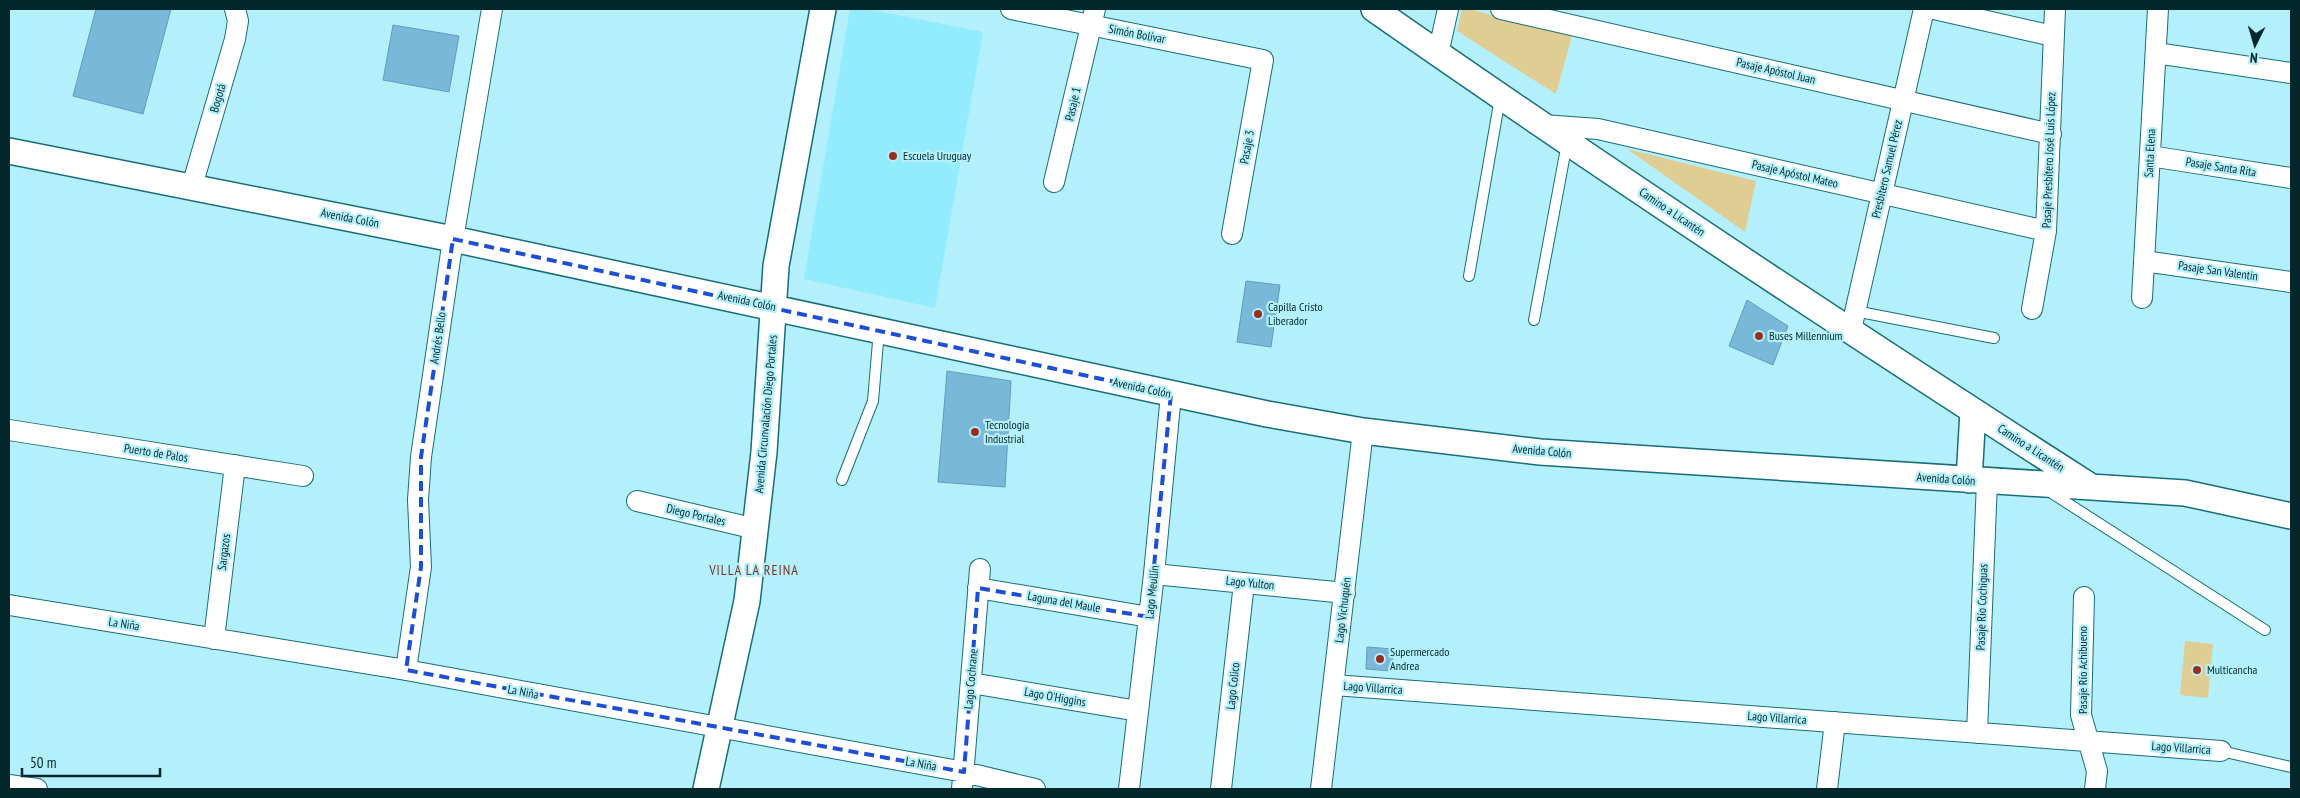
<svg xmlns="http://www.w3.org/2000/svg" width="2300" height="798" viewBox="0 0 2300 798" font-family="'PT Sans Narrow',sans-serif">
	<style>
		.built { fill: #93ecfe }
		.green { fill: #e0cd93 }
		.building { fill: #79b8d8; stroke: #5f9dbd }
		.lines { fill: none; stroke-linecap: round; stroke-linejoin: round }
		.service-casing { stroke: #166d7b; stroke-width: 12 }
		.minor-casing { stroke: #166d7b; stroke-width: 22 }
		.tertiary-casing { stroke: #166d7b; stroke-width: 28 }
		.service { stroke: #fff; stroke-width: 10 }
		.minor { stroke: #fff; stroke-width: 20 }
		.tertiary { stroke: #fff; stroke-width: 25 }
		.marked { fill: none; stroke: #1d4ed8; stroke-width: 4; stroke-dasharray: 10 6; stroke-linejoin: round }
		.poi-dot { fill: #982e1e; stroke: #b3f0fc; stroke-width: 2 }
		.labels { text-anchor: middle; stroke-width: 4.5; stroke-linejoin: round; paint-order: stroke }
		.street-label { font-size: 12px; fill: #04272c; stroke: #b3f0fc }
		.poi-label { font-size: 12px; fill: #04272c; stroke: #b3f0fc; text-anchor: start }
		.neighbourhood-label { font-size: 14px; letter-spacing: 1px; fill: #783327; stroke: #b3f0fc }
	</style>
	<rect width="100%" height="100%" fill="#b3f0fc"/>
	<path class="built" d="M850 9H867L983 32 935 308 804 279Z"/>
	<path class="green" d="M1462 9H1469L1572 36 1556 94 1457 31Z
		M1627 149 1756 181 1745 232Z
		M2185 641 2213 644 2208 698 2180 695Z"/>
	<path class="building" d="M96 9H171L143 114 73 96Z
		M393 25 459 36 449 92 383 80Z
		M1246 281 1280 285 1271 347 1237 342Z
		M1747 300 1788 326 1773 365 1729 346Z
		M947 371 1011 381 1005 487 938 482Z
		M1367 647 1393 649 1392 671 1366 669Z"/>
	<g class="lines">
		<g class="service-casing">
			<path id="service" d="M1469 276 1500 98
				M1855 311 1994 338
				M1534 320 1567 143
				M842 480 873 401 879 330
				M2047 490 2265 630
				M2221 751 2291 767"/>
		</g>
		<g class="minor-casing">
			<path id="minor" d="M1011 9 1263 60 1232 234
				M1501 9 2051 134
				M1934 9 2053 36
				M2156 53 2291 73
				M1438 54 1448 9
				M1543 125 1598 129 2046 231
				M2150 156 2291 178
				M1054 182 1095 9
				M192 186 235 39 238 21 235 9
				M2144 261 2291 282
				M2142 298 2158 9
				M2032 309 2046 231 2055 9
				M1851 330 1924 9
				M9 430 303 476
				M637 501 756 529
				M1154 574 1345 593
				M978 588 1149 617
				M2084 597 2081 715 2097 771 2095 789
				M9 605 406 670 964 772 1035 789
				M214 639 235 465
				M406 670 421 567 418 500 421 457 453 239 492 9
				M971 683 1138 711
				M1334 685 2221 751
				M1977 733 1987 481
				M9 785 37 789
				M962 789 980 569
				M1129 789 1154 574 1171 394
				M1221 789 1244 583
				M1321 789 1363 431
				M1827 789 1835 722"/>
		</g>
		<g class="tertiary-casing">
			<path id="tertiary" d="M1374 9C1609 173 1848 331 2090 486
				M9 151 453 239 1267 414 1363 431 1540 452 2185 493 2291 516
				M1969 480 1973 411
				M706 789 747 601 764 452 776 266 823 9"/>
		</g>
		<use href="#service" class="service"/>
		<use href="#minor" class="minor"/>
		<use href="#tertiary" class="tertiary"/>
	</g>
	<path class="marked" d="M453 239 1171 394 1149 617 978 588 964 772 406 670 421 567V457Z"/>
	<g class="poi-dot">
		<circle cx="893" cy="156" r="5"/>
		<circle cx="1258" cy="314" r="5"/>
		<circle cx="1759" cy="336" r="5"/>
		<circle cx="975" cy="432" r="5"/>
		<circle cx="1380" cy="659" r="5"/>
		<circle cx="2197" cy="670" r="5"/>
	</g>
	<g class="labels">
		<g class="street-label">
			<text transform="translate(1137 34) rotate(11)" y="4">Simón Bolívar</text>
			<text transform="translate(1776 71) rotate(13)" y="4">Pasaje Apóstol Juan</text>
			<text transform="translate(218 98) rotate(-74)" y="4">Bogotá</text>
			<text transform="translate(1073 104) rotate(-77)" y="4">Pasaje 1</text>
			<text transform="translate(1247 147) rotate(-80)" y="4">Pasaje 3</text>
			<text transform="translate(2150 153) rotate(-87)" y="4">Santa Elena</text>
			<text transform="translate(2049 160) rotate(-88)" y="4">Pasaje Presbítero José Luis López</text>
			<text transform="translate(2221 167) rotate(9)" y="4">Pasaje Santa Rita</text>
			<text transform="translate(1887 169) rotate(-77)" y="4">Presbítero Samuel Pérez</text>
			<text transform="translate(1795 174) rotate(13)" y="4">Pasaje Apóstol Mateo</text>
			<text transform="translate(1672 212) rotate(34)" y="4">Camino a Licantén</text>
			<text transform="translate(350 218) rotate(11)" y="4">Avenida Colón</text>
			<text transform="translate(2218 271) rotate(8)" y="4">Pasaje San Valentin</text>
			<text transform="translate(747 301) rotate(12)" y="4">Avenida Colón</text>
			<text transform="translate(438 338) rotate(-82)" y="4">Andrés Bello</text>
			<text transform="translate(1142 388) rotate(12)" y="4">Avenida Colón</text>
			<text transform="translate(766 414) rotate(-85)" y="4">Avenida Circunvalación Diego Portales</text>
			<text transform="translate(2031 448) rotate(33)" y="4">Camino a Licantén</text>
			<text transform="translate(1542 451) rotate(5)" y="4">Avenida Colón</text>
			<text transform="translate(156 453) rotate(9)" y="4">Puerto de Palos</text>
			<text transform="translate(1946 479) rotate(4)" y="4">Avenida Colón</text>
			<text transform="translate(696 515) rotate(13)" y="4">Diego Portales</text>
			<text transform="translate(224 552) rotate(-83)" y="4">Sargazos</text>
			<text transform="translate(1250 583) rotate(6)" y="4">Lago Yulton</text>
			<text transform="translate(1152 592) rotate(-84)" y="4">Lago Meullín</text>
			<text transform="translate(1064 602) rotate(10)" y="4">Laguna del Maule</text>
			<text transform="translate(1982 607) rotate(-88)" y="4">Pasaje Río Cochiguas</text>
			<text transform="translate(1343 610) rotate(-83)" y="4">Lago Vichuquén</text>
			<text transform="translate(124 624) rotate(9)" y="4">La Niña</text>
			<text transform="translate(2083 670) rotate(-90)" y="4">Pasaje Río Achibueno</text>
			<text transform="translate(971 679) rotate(-85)" y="4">Lago Cochrane</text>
			<text transform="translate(1233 686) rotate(-84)" y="4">Lago Colico</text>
			<text transform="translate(1373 688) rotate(4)" y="4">Lago Villarrica</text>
			<text transform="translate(523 692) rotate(11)" y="4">La Niña</text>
			<text transform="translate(1055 697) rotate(10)" y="4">Lago O'Higgins</text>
			<text transform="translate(1777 718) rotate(4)" y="4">Lago Villarrica</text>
			<text transform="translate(2181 748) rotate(4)" y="4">Lago Villarrica</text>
			<text transform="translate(921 764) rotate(10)" y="4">La Niña</text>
		</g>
		<g class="poi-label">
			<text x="903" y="160">Escuela Uruguay</text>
			<text x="1268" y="311">Capilla Cristo<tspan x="1268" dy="14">Liberador</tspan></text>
			<text x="1769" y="340">Buses Millennium</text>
			<text x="985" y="429">Tecnología<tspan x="985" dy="14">Industrial</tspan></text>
			<text x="1390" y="656">Supermercado<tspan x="1390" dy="14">Andrea</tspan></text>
			<text x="2207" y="674">Multicancha</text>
		</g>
		<g class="neighbourhood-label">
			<text x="754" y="575">VILLA LA REINA</text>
		</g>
	</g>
	<rect width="2300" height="798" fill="none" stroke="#04272c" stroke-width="20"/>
	<g transform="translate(2255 45) rotate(185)" stroke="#b3f0fc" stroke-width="4" paint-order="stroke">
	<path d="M0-4L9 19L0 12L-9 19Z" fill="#04272c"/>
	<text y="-8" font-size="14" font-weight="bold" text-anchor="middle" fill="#04272c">N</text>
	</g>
	<path d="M22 768v8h138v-8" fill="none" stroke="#04272c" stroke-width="2.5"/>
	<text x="30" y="768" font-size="15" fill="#04272c" stroke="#b3f0fc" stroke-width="4" paint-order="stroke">50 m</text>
</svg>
